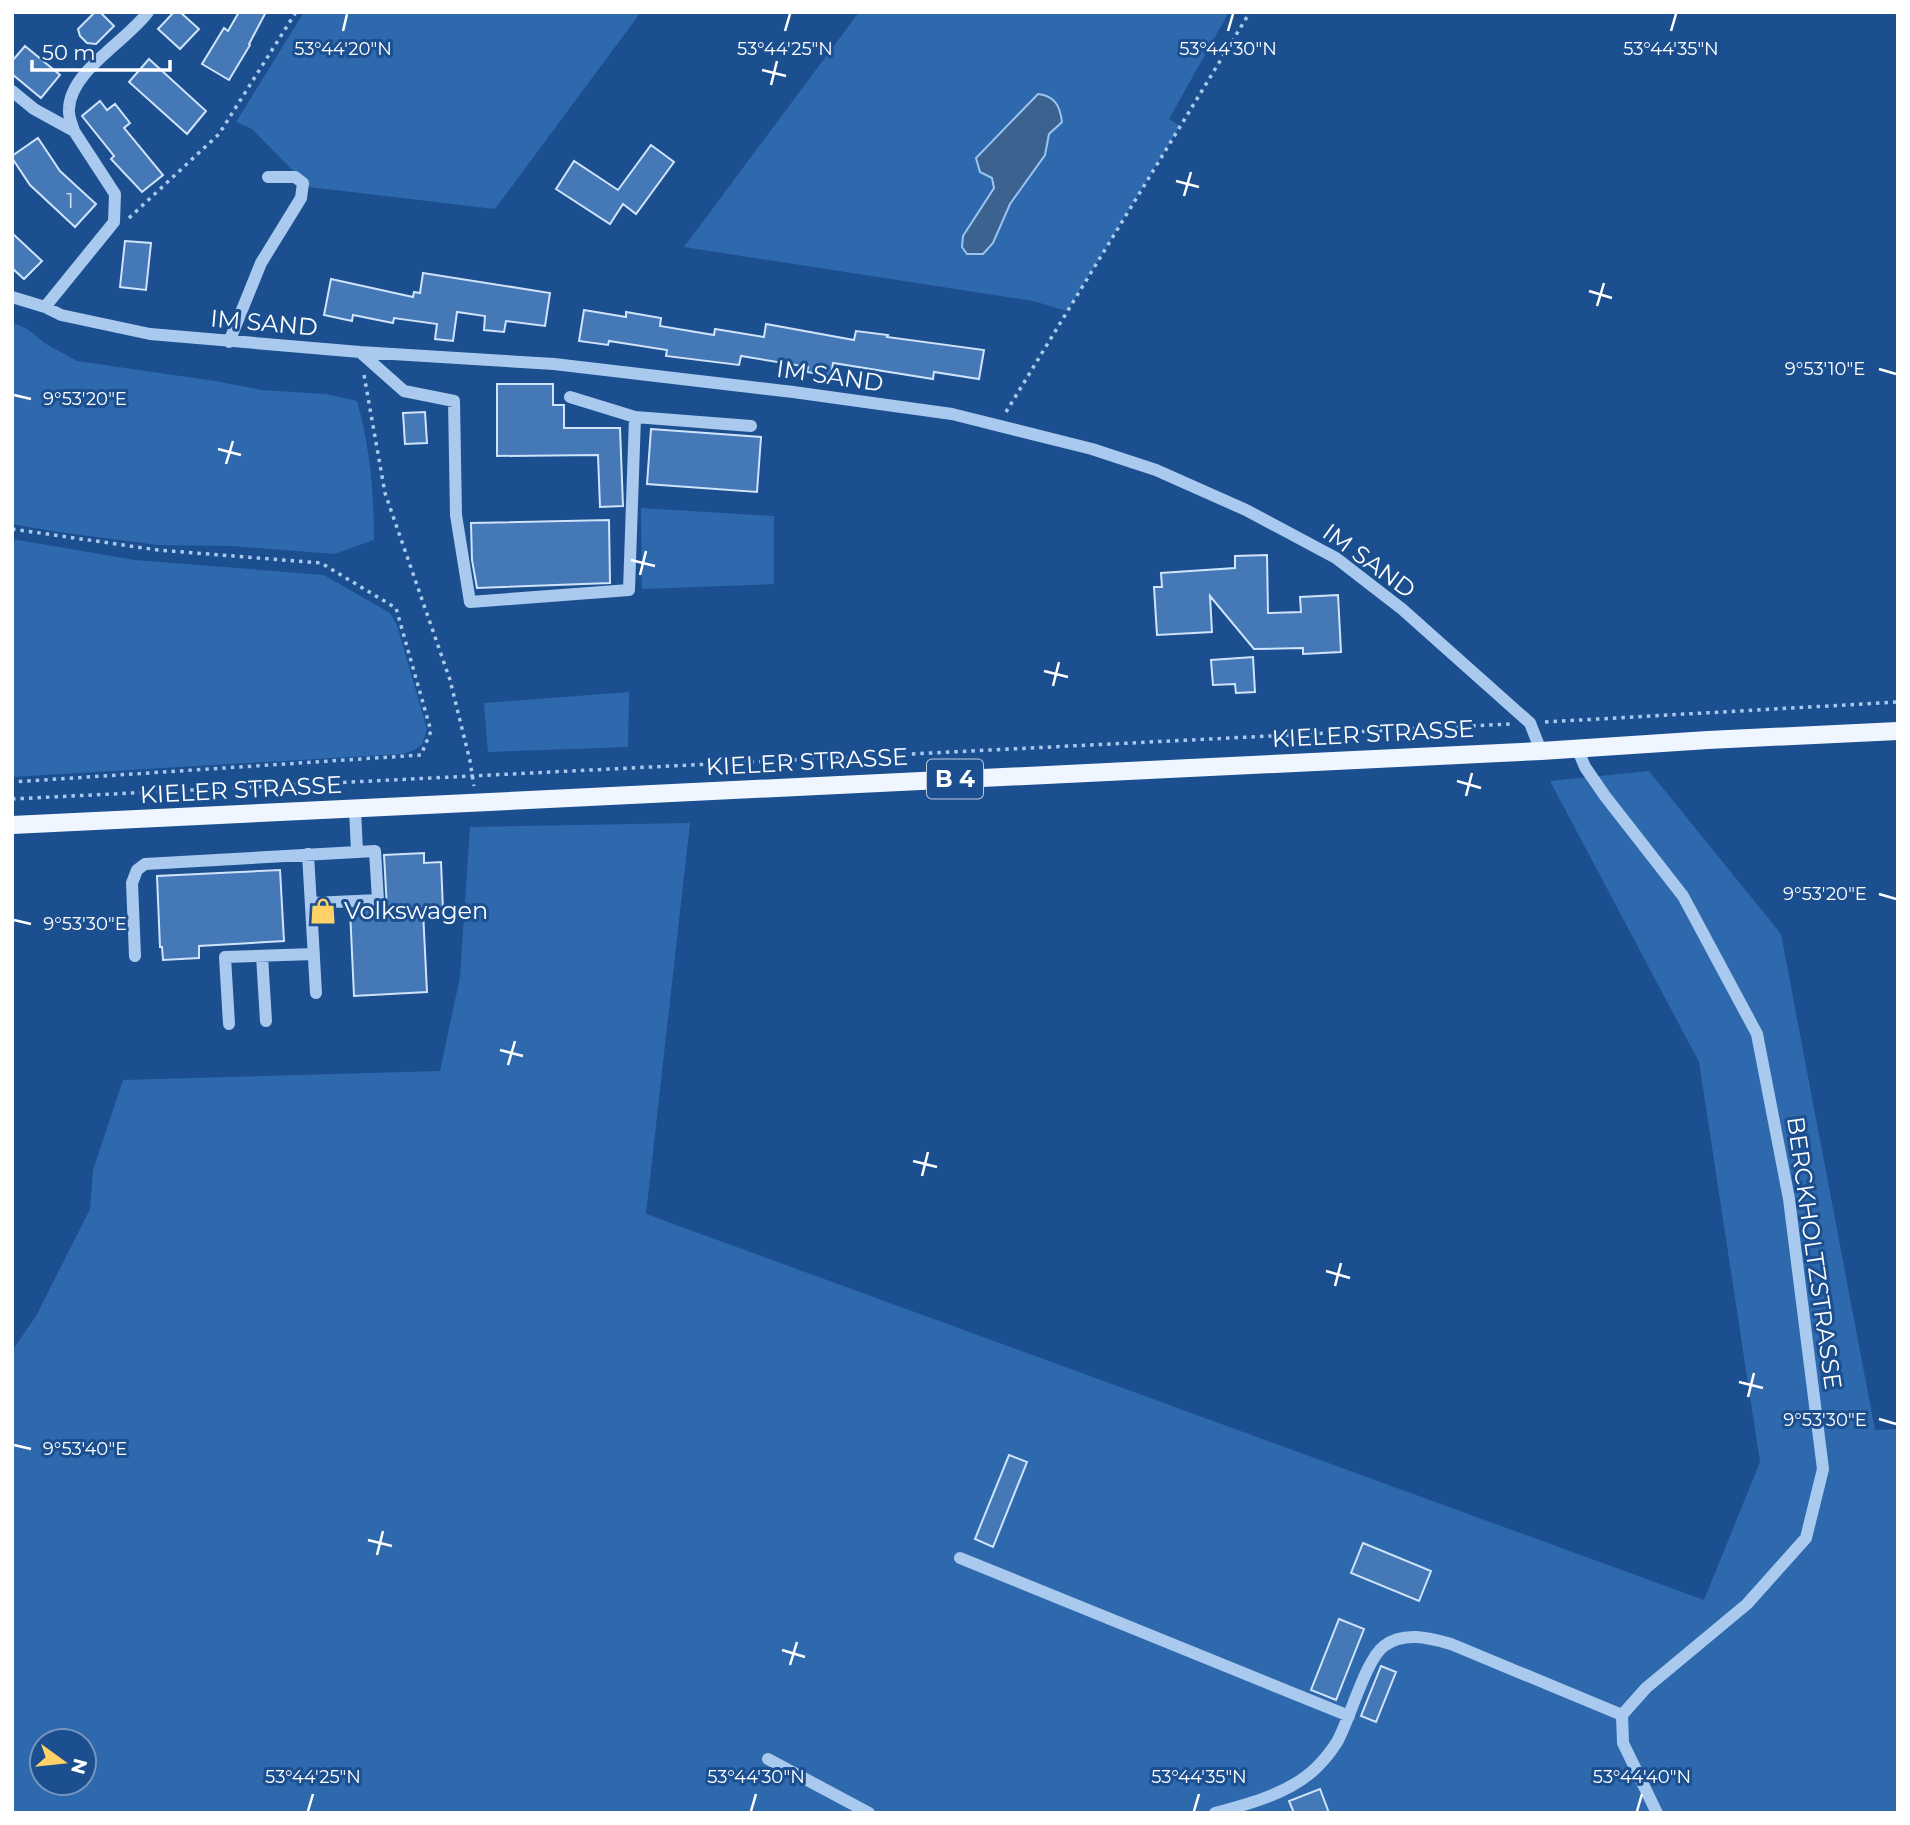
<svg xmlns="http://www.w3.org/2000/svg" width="1910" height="1825" viewBox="0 0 1910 1825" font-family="Montserrat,sans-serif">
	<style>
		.green { fill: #2e69ad; fill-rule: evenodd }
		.water { fill: #3c6290; stroke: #9cc4f0; stroke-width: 2 }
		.building { fill: #4478b7; stroke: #cfe3fa; stroke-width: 2 }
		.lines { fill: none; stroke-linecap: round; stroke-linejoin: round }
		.path { stroke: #a9c9ee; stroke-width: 3.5; stroke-dasharray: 3.5 5; stroke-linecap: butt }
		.minor { stroke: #a9c9ee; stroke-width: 12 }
		.major { stroke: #f0f6ff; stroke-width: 18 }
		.ticks { fill: none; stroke: #fff; stroke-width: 2.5 }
		.labels { text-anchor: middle; stroke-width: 6; stroke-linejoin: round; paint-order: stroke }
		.number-label { font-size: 21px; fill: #d0dded }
		.shield { fill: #1b4f8f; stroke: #bbcadd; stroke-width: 2 }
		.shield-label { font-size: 23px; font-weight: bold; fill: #fff }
		.street-label { font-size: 24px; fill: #fff; stroke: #1b4f8f }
		.poi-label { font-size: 24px; fill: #fff; stroke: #1b4f8f; text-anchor: start }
		.ticks-label { font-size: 18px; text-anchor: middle; fill: #fff; stroke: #1b4f8f; stroke-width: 6; stroke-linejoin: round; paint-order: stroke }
	</style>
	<rect width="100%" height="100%" fill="#1b4f8f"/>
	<path class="green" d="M304 12H641L495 209 309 187 252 129 236 122Z
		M859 12H1229L1169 119 1180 126 1067 311 1033 301 684 247Z
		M12 322 27 329 46 344 77 361 215 381 262 390 326 394 357 401C370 447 374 493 374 540L334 554 231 546 158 545 58 532 12 524Z
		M641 508 774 516V584L642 589Z
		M12 539 135 560 324 575 390 613 397 625 427 729 422 745 412 751 401 754 12 777Z
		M629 692 628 747 488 752 484 703Z
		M1649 771 1781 934 1875 1430 1898 1429V1813H12V1351L36 1316 90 1209 93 1170 123 1080 440 1071 460 977 470 827 690 823 646 1214 1704 1600 1760 1462 1699 1062 1550 781ZM42 1741H84V1783H42Z"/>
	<path class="water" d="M1038 94C1055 96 1060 106 1062 122L1049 134 1045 155 1010 204 993 243 983 254H967L962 247 963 236 994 188 992 178 980 172 976 158Z"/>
	<path class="building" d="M95 12H100L114 26 96 44 87 43 80 36 78 29Z
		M174 12H180L199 29 180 49 158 29Z
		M239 12H266L249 44 250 45 229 80 202 64 224 28 228 31Z
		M25 46 60 75 41 98 12 74V61Z
		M149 59 206 111 187 134 129 82Z
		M100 101 107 110 115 104 130 123 124 128 163 175 142 192 111 159 114 156 82 116Z
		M38 138 60 171 96 204 75 227 30 185 12 158V156Z
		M651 145 674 162 636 214 623 204 610 224 556 189 574 161 618 190Z
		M12 233 42 261 24 279 12 268Z
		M125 241 151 243 146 290 120 287Z
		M423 273 550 293 545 326 506 321 504 332 484 330 485 316 457 312 453 341 435 339 437 324 394 318 393 323 353 315 352 321 324 315 331 279 413 297 414 292 420 293Z
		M584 310 626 317V312L661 318 660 326 714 335 715 329 764 337 766 324 854 340 856 331 888 335 887 337 984 350 979 379 934 372 933 379 833 363 831 376 807 372 808 367 741 356 739 365 666 356 667 350 609 341 608 345 579 341Z
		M497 384H553V405H564V428H620L623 506 600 507 598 455 497 456Z
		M425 412 427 443 405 444 403 413Z
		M651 429 761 437 757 492 647 484Z
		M609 520 610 583 477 588 472 560 471 523Z
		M1267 555 1268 613 1301 612 1300 597 1338 595 1341 652 1303 654V648L1254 649 1210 596 1212 632 1157 635 1154 587H1162L1161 573 1235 568V556Z
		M1253 657 1255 692 1236 693 1235 684 1213 685 1211 660Z
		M424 853V863L441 862 443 910 423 911 427 992 354 996 350 910 387 908 384 855Z
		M280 870 284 941 199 946V958L163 960 162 947H160L157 876Z
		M1009 1455 1027 1462 993 1547 975 1539Z
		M1363 1543 1431 1571 1419 1601 1351 1573Z
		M1339 1619 1364 1629 1336 1700 1311 1690Z
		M1381 1666 1396 1672 1376 1722 1361 1716Z
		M1320 1789 1329 1813H1294L1289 1801Z"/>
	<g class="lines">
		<path class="path" d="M129 218 219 134 296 12
			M364 375 385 493 450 680 470 761 474 786
			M1006 412 1250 12
			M12 529 158 550 321 563 396 608 431 731 421 755 12 782
			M1545 722 1898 702
			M12 799 1510 724"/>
		<path class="minor" d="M12 91 34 109 74 131 115 194 114 222 45 307
			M74 131C72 124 68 116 69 109 70 71 127 41 148 12
			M12 297 45 307 61 315 150 334 360 352 554 364 793 392 952 414 1092 449 1156 470 1246 510 1336 558 1402 609 1530 723 1541 751
			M229 342 261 263 301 198 303 183 295 177H268
			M360 352 404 391 454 401 456 515 470 602 629 590 635 417 751 426
			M570 397 635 417
			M1577 748 1585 767 1605 796 1683 896 1757 1034 1789 1199 1823 1469 1806 1538 1747 1604 1646 1688 1622 1715 1623 1743 1657 1813
			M308 854 316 993
			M312 903 378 900 375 851 357 852
			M135 956 132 883 137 870 145 864 357 852 355 809
			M262 956 266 1021
			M229 1024 225 957 314 954
			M960 1558 1349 1716
			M768 1759 869 1813
			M1215 1813C1249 1804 1291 1793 1317 1767 1324 1760 1332 1750 1337 1742 1350 1719 1366 1659 1384 1646 1404 1631 1429 1638 1451 1644L1622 1715"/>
		<path class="major" d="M12 825 1541 751 1708 740 1898 731"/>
	</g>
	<path class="ticks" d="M343 31 347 14M785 31 790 14M1228 31 1233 14M1671 31 1676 14M762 70 786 76M771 85 777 61M1176 181 1199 187M1184 196 1191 172M1589 291 1612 298M1597 306 1604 283M1879 369 1896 374M14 395 31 399M218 449 241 455M226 464 233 441M631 560 655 566M640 575 646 551M1044 671 1068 677M1053 686 1059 662M1457 781 1481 788M1466 796 1472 773M1879 894 1896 899M14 920 31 924M500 1050 523 1056M508 1065 515 1041M913 1161 937 1167M922 1176 928 1152M1326 1271 1350 1278M1335 1286 1341 1263M1739 1382 1763 1388M1748 1397 1754 1373M1879 1419 1896 1424M14 1445 31 1449M368 1540 392 1546M377 1555 383 1531M782 1650 805 1657M790 1665 797 1642M308 1811 313 1794M751 1811 756 1794M1194 1811 1199 1794M1637 1811 1642 1794"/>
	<defs>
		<g id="shop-bare" transform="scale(2.1)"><path d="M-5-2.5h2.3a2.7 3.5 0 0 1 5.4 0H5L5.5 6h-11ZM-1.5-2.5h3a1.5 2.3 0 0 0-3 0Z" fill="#ffd166" stroke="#1b4f8f" stroke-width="2.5" paint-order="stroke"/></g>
	</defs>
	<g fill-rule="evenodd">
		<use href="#shop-bare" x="323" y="911"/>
	</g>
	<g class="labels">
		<g class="number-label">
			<text x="70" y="208">1</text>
		</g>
		<rect class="shield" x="927" y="759.5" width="56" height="39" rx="5"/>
		<g class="shield-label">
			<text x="955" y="787">B 4</text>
		</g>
		<g class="street-label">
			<text transform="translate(264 323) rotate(5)" y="8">IM SAND</text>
			<text transform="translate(830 376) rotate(8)" y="8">IM SAND</text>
			<text transform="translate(1369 561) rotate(36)" y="8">IM SAND</text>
			<text transform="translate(1373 734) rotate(-3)" y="8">KIELER STRASSE</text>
			<text transform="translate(807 762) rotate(-3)" y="8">KIELER STRASSE</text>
			<text transform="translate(241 790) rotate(-3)" y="8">KIELER STRASSE</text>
			<text transform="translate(1814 1253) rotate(82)" y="8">BERCKHOLTZSTRASSE</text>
		</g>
		<g class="poi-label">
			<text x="344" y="919">Volkswagen</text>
		</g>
	</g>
	<g class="ticks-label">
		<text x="343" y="55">53°44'20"N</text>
		<text x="785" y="55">53°44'25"N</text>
		<text x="1228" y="55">53°44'30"N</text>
		<text x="1671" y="55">53°44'35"N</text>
		<text x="1825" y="375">9°53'10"E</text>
		<text x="85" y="405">9°53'20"E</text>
		<text x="1825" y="900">9°53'20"E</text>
		<text x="85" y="930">9°53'30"E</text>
		<text x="1825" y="1426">9°53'30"E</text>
		<text x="85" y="1455">9°53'40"E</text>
		<text x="313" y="1783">53°44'25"N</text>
		<text x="756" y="1783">53°44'30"N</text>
		<text x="1199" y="1783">53°44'35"N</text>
		<text x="1642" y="1783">53°44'40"N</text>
	</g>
	<rect width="1910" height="1825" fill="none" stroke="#ffffff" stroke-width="28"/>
	<g transform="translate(63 1762) rotate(105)"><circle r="33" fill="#1b4f8f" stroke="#7695bc" stroke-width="2"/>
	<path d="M0-5L12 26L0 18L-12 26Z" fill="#ffd166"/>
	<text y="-10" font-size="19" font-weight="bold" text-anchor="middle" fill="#ffffff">N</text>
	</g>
	<path d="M32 60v10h138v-10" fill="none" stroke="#ffffff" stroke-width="3.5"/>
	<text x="42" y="60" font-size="21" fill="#ffffff" stroke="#1b4f8f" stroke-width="5" paint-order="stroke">50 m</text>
</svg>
